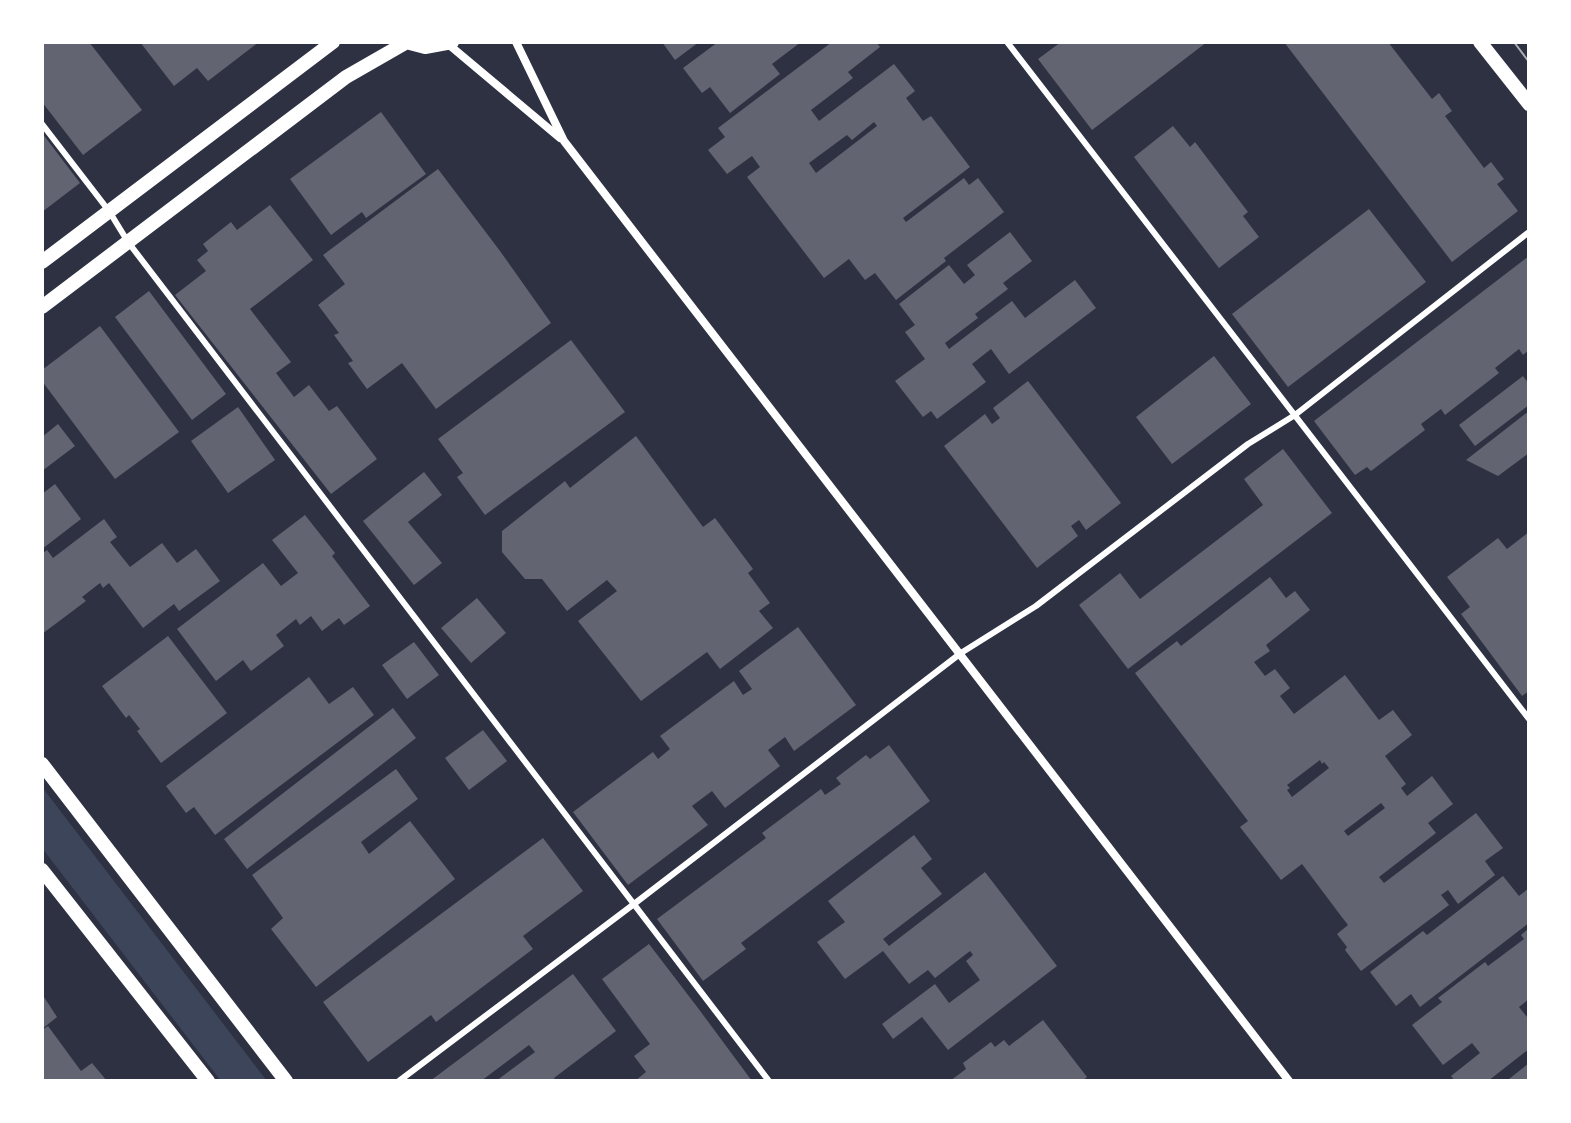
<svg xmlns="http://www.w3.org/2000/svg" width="1571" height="1123" viewBox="0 0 1571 1123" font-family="'PT Serif',serif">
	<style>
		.green { fill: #3c4559 }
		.building { fill: #626471; fill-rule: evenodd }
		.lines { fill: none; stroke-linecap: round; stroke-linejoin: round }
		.service { stroke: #fff; stroke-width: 6 }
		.minor { stroke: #fff; stroke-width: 8 }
		.tertiary { stroke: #fff; stroke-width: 14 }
		.tram { stroke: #abadb3; stroke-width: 2 }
	</style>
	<rect width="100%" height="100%" fill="#2d3142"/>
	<path class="green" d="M42 787 267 1081H221L42 848Z"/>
	<path class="building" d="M42 42H89L142 110 83 155 42 102Z
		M140 42H259L208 81 197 68 174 86Z
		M662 42H699L675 60Z
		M718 42H801L772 64 780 74 730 113 710 87 702 93 683 68Z
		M832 42H876L880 47 848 72 853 78 811 110 819 121 894 64 915 91 906 98 923 121 931 116 970 167 903 218 906 222 964 178 969 185 978 178 1004 212 944 258 946 261 896 300 875 273 865 280 849 259 824 278 747 177 760 167 752 156 727 174 708 150 725 137 718 128ZM874 122 877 126 816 173 809 163 847 135 852 140Z
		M1061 42H1207L1092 130 1038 59Z
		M1284 42H1388L1432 99 1439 93 1452 111 1445 116 1484 168 1491 162 1504 179 1497 184 1518 211 1452 262Z
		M381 112 426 174 366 218 362 212 331 235 290 179Z
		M1173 126 1190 147 1195 142 1248 212 1243 216 1259 237 1219 268 1134 157Z
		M42 133 80 183 42 212Z
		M438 169 500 251 551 323 436 409 402 363 367 389 348 363 353 361 334 335 339 333 318 305 345 284 323 255Z
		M270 205 313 260 250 309 291 362 276 373 294 397 309 385 329 411 337 406 377 459 331 494 175 295 206 271 197 260 208 251 203 244 231 222 237 230Z
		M1369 209 1426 282 1288 387 1232 314Z
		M1010 232 1032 261 1003 283 1008 289 975 314 978 318 945 343 949 349 1012 301 1025 318 1075 280 1096 308 1009 374 991 349 972 364 986 382 937 419 931 411 923 417 895 381 925 359 905 332 915 325 899 304 949 265 964 284 975 275 967 265Z
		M1529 256V350L1523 355 1519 349 1495 368 1499 373 1445 415 1441 409 1421 424 1425 430 1371 471 1367 467 1355 475 1314 421Z
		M149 291 226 394 192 420 115 317Z
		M100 326 179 432 115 479 42 381V370Z
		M571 340 625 412 485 515 457 477 463 473 438 439Z
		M1214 356 1251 404 1172 464 1136 417Z
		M1523 376 1529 384V405L1475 446 1459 425Z
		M1028 381 1121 503 1086 530 1079 520 1071 526 1078 536 1037 568 944 446 985 414 992 424 1000 418 993 408Z
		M238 407 275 460 228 493 191 441Z
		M1529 411V453L1498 476 1466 460Z
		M58 424 75 446 42 471V437Z
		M636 436 703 527 715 518 753 569 748 573 770 603 759 611 773 628 720 669 707 652 641 701 578 621 617 591 607 580 567 611 542 579H525L502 552V531L565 481 570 488Z
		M1283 449 1332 513 1128 669 1079 605 1120 573 1140 599 1263 505 1244 479Z
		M424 472 442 495 408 522 442 563 414 585 363 521Z
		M55 484 81 519 42 549V494Z
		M305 515 335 553 332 556 370 606 344 625 339 618 322 631 311 616 300 625 296 619 276 635 284 646 251 671 243 660 216 681 177 629 263 563 281 586 298 573 272 540Z
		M104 519 117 537 110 542 130 567 162 543 177 563 196 549 220 581 179 611 174 604 143 628 109 583 103 588 100 583 82 597 86 601 42 634V554L47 550 53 558Z
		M1529 532V691L1522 696 1461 614 1470 607 1447 577 1498 538 1507 549Z
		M1270 577 1286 598 1295 591 1310 610 1266 645 1270 651 1254 662 1265 676 1275 669 1290 688 1280 696 1294 714 1345 675 1379 720 1393 710 1412 735 1385 756 1406 784 1401 788 1407 796 1432 776 1453 804 1428 823 1436 833 1379 877 1384 883 1476 813 1503 848 1485 861 1495 875 1458 904 1448 890 1441 895 1449 905 1361 971 1345 950 1347 947 1337 934 1348 925 1341 916 1302 864 1281 880 1240 827 1248 821 1135 673 1177 641 1181 646ZM1320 760 1322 764 1324 762 1329 768 1292 797 1287 790 1290 788 1287 785ZM1381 803 1385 808 1348 836 1344 831Z
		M477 598 506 633 471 663 441 628Z
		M798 627 856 705 794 751 785 737 768 750 780 766 725 808 712 791 692 806 708 825 628 885 573 812 653 752 658 759 670 749 660 736 734 681 743 695 752 689 739 671Z
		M168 636 227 713 161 763 137 731 140 729 129 715 126 718 102 686Z
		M414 642 439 675 407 699 382 665Z
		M309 677 329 704 353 687 374 715 215 835 194 807 186 813 166 786Z
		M393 708 416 738 247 869 224 839Z
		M483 730 507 761 469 790 445 758Z
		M889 745 930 801 741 943 746 949 703 981 657 919 766 838 762 833 821 789 825 795 841 784 836 778 866 755 870 759Z
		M396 769 418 799 361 842 369 854 410 821 455 879 316 987 271 929 283 918 252 875Z
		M914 835 932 859 921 868 942 894 883 939 889 946 985 872 1057 966 948 1050 922 1017 893 1039 882 1024 935 984 949 1003 980 980 966 961 973 955 970 951 935 978 928 970 909 984 883 951 845 979 817 942 845 922 828 901Z
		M543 838 583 891 523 936 533 949 436 1022 431 1015 368 1062 323 1002Z
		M1503 876 1519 896 1529 888V923L1420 1007 1411 994 1396 1006 1370 972 1423 931 1427 935Z
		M1529 928V999L1519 1007 1527 1017 1529 1016V1049L1488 1081H1455L1451 1076 1480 1053 1472 1043 1443 1065 1412 1025 1442 1002 1438 998 1485 962 1488 966 1524 939 1521 935Z
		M649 944 698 1008 752 1081H635L646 1072 634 1056 650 1044 602 979Z
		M573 974 616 1031 554 1078 556 1081H496L535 1052 529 1045 481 1081H430Z
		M42 994 57 1017 42 1029Z
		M1043 1020 1087 1077 1082 1081H950L966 1069 963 1063 991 1042 995 1047 1004 1040 1009 1046Z
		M48 1026 81 1071 92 1063 107 1081H42V1030Z
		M1529 1063V1081H1511L1509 1079Z"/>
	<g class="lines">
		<path class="service" d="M1007 42 1529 719
			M42 124 109 211 128 242 769 1081
			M399 1081 634 904 961 653 1036 606 1248 444 1295 415 1529 232"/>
		<path class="minor" d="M516 42 564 141 1289 1081
			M448 44 560 138"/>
		<path class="tertiary" d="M406 42 425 47 452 42
			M1480 42 1529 104
			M42 262 333 42
			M42 307 346 77 407 42
			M42 764 286 1081
			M42 870 208 1081"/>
		<path class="tram" d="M1514 42 1529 62"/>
	</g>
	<rect width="1571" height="1123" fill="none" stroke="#ffffff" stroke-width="88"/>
</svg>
